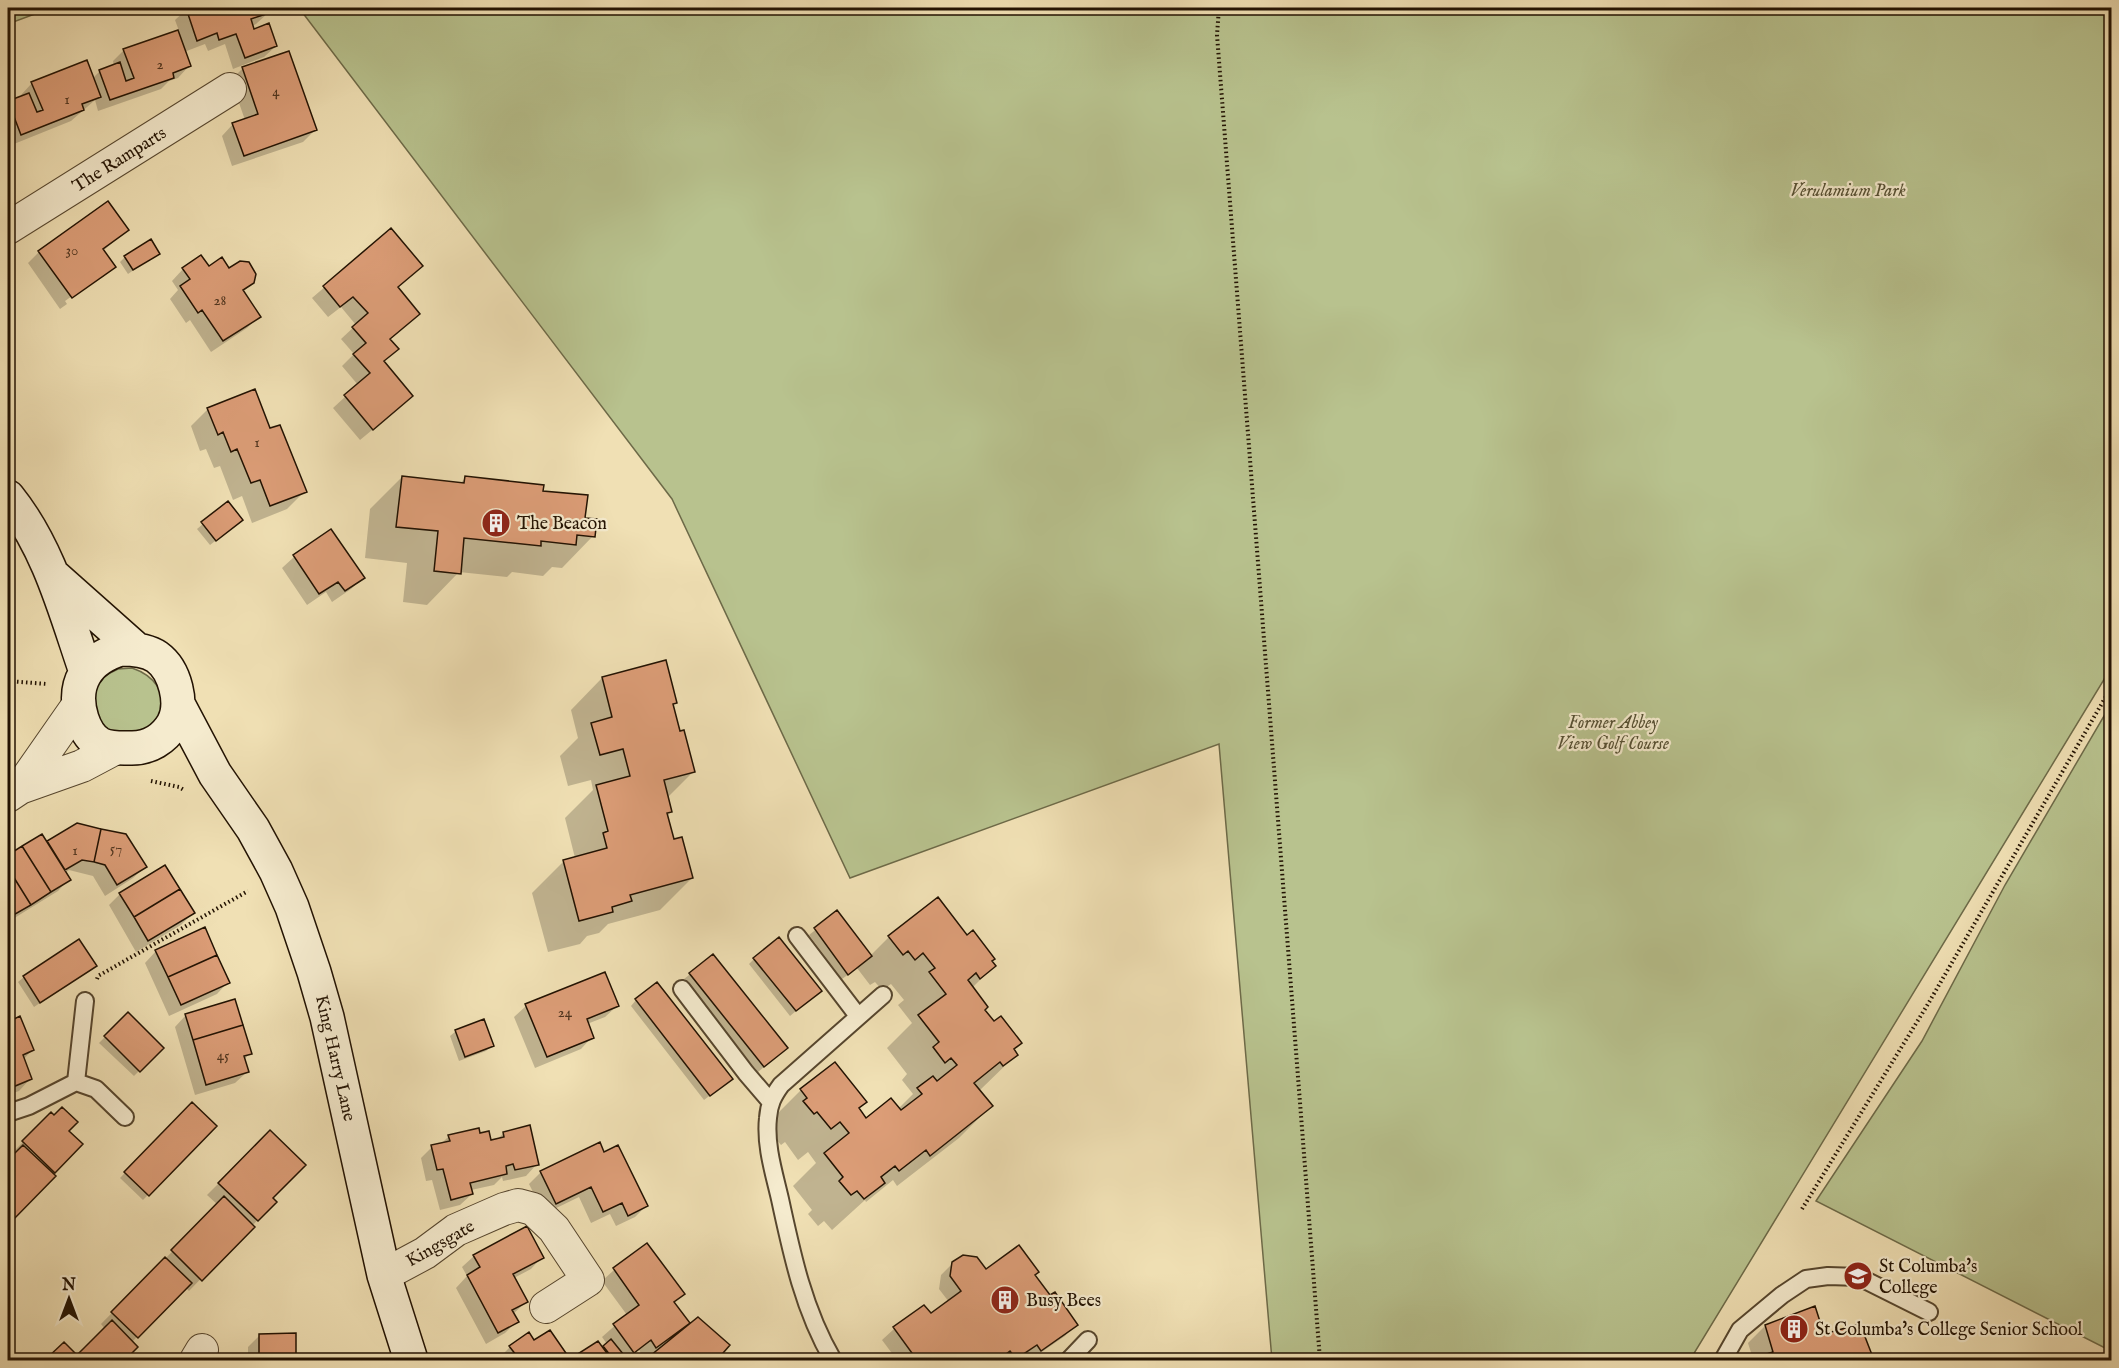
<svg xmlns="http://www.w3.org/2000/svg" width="2119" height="1368" viewBox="0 0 2119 1368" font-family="'IM FELL English',serif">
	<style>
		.green { fill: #b8c28e; stroke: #6d6a48; stroke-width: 1.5 }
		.shadow { fill: #0003 }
		.building { fill: #dc9d77; stroke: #221202; stroke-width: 1.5 }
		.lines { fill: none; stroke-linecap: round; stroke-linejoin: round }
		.lane-casing { stroke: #56462e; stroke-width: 20 }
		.street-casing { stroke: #56462e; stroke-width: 34 }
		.secondary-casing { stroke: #221202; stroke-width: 36 }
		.path { stroke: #221202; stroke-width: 4; stroke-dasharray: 1.5 3; stroke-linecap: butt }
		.lane { stroke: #f5ebce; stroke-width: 16 }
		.street { stroke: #f5ebce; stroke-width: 32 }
		.secondary { stroke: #f5ebce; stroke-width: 33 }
		.labels { text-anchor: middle; stroke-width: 4.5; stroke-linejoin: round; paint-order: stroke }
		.number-label { font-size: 15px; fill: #50351f }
		.street-label { font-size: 18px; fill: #221202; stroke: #f5ebce }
		.park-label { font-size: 18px; font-style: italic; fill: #565033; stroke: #f5ebce }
		.poi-label { font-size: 18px; fill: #221202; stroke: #f5ebce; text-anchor: start }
	</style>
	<rect width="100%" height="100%" fill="#f0e0b4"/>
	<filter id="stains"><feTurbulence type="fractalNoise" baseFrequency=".00333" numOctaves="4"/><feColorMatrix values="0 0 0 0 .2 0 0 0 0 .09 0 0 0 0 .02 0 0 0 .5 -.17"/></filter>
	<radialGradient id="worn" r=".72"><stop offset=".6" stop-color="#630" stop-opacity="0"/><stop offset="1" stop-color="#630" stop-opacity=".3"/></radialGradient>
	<path class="green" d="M8 8H51L8 24Z
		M299 8H2111V668L1690 1360H1272L1219 744 850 878 672 499Z
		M132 668C153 675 172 695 158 718 154 725 143 731 137 736L110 733 100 724 93 698 97 685 106 675 118 669Z
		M2111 704V1351L1816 1201 1922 1041 2005 885Z"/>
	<path class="shadow" d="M188 8H266L268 13 256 24 252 26 253 30 276 46 264 57 233 69 225 44 208 51 205 44 184 52 189 66 178 78 169 81 161 89 98 111 95 100 71 121 9 146 8 141V104L22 97 21 95 32 83 92 79 100 71 114 66 113 61 124 50 179 31 175 20Z
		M288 53 315 130 303 142 232 166 222 136 233 124 245 120 231 80 242 69Z
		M127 230 103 251 114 267 103 277V274L65 301 67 304 60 309 28 263 39 252Z
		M391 230 397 288 406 325 389 340 383 362 400 407 360 440 333 408 358 385 342 366 354 354 341 339 356 325 341 307 328 317 312 298Z
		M158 253 128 274 120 262 125 257Z
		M208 268 229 270 253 282 243 292 259 316 247 328 211 352 190 320 186 323 170 299 178 290 172 281 183 269Z
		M208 409 269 430 305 491 287 509 252 523 242 496 233 500 220 466 214 468 206 449 200 451 191 426Z
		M402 477 460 484 465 478 541 492 584 519 593 536 562 568 552 567 543 576 512 572 507 577 459 572 427 605 403 602 407 563 365 558 370 509Z
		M228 503 236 525 210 545 197 529Z
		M331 531 363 578 351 589 332 602 326 592 307 605 282 568 294 557Z
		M602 678 676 702 672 706 679 733 694 771 667 798 671 812 667 816 673 841 692 878 660 910 608 924 599 933 587 936 580 944 548 952 532 893 564 861 575 858 565 818 593 790 591 780 568 786 560 756 578 738 571 710Z
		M77 824 145 867 133 878 105 896 93 876 69 870 65 873 69 879 58 891 8 922V857L42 836 47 843Z
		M120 894 193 913 181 925 136 952 109 905Z
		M837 913 870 956 889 937H967L994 966 972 988 983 1010 1016 1055 979 1091 991 1106 959 1138 897 1186 893 1180 866 1202 865 1200 832 1230 824 1221 818 1226 808 1214 812 1210 793 1186 816 1163 808 1152 798 1160 785 1142 781 1145 772 1134 776 1130 769 1122 801 1090 857 1109 866 1120 898 1109 913 1094 902 1080 907 1074 887 1048 912 1023 898 1005 904 1000 891 984 882 990 875 982 870 985 857 968 842 979 809 935Z
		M156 951 228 982 217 994 169 1016 145 963Z
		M713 956 781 1053 758 1072 684 979Z
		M754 959 814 996 790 1016 749 964Z
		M95 966 34 1007 18 982 24 977Z
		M636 1000 725 1084 704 1100 631 1006Z
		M526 1006H617L605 1017 587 1024 592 1037 581 1049 535 1068 514 1017Z
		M128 1014 162 1048 134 1076 99 1043Z
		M186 1015 250 1053 244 1060 247 1072 235 1083 195 1095 175 1027Z
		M20 1018 32 1050 23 1060 30 1079 19 1091 8 1095V1023Z
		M456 1031 492 1045 486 1051 459 1061 450 1036Z
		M192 1104 215 1126 143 1200 120 1178Z
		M51 1114 81 1144 52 1174 53 1176 9 1221 10 1223 8 1226V1153L12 1158 14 1155 12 1153Z
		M270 1132 271 1198 275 1202 189 1291 185 1287 132 1342 136 1347 123 1360H47L64 1344 77 1357 105 1329 101 1324 218 1205 207 1195Z
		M504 1133 537 1164 526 1176 503 1181 502 1177 494 1185 471 1190 472 1194 460 1205 440 1210 432 1180 426 1181 421 1158 432 1147 441 1144 449 1136 479 1135 490 1142 496 1140Z
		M603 1154 646 1206 635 1217 616 1226 610 1214 591 1223 579 1197 544 1214 529 1184 541 1172Z
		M647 1245 683 1293 673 1303 690 1326 728 1345 715 1360H648L659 1351 657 1350 644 1358 639 1350 626 1360H572L597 1343 602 1349 607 1344 602 1337 627 1315 602 1281 614 1270Z
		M474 1256 542 1257 531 1269 514 1278 526 1302 513 1314 517 1321 505 1333 486 1344 456 1288 467 1276 462 1267Z
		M953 1263 986 1271 1034 1275 1050 1297 1076 1324 1065 1336 1030 1360 1025 1355 1017 1360H897L882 1340 894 1329 924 1307 930 1315 949 1302 939 1289 941 1275Z
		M1765 1326 1823 1336 1859 1326 1872 1360H1752L1753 1359 1748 1343Z
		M549 1332 569 1360H497L510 1347 534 1342Z
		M260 1335H294V1360H248V1347Z"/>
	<path class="building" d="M186 8H267L269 13 251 19 254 29 269 23 277 46 245 58 236 34 219 40 217 33 197 41Z
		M178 30 191 66 173 73 174 78 110 100 99 70 120 62 126 81 134 78 123 49Z
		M289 51 317 130 244 156 232 123 258 114 242 67Z
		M87 60 101 97 82 104 84 110 21 135 8 101 29 93 37 112 43 110 31 82Z
		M108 201 129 230 103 249 116 267 72 298 38 251Z
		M391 228 423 266 398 287 420 314 390 339 399 349 384 361 413 396 373 430 344 395 370 373 353 354 366 343 352 327 368 313 353 297 340 307 323 286Z
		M151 239 160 254 133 270 124 256Z
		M201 255 209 266 222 257 229 268 240 261 249 262 256 274 254 283 243 290 261 317 223 341 202 310 198 313 180 286 190 279 182 268Z
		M255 389 270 428 280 425 307 492 270 506 260 480 251 483 237 449 231 452 223 432 218 435 207 408Z
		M402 476 464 483 465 476 544 485 543 491 588 495 585 518 597 519 595 537 577 535 576 545 541 541V546L464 538 461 574 434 571 438 531 396 527Z
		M228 501 243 520 216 541 201 522Z
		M331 529 365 578 345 591 338 582 319 594 293 555Z
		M666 660 677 703 673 704 680 731 684 730 695 772 664 780 672 812 667 813 674 839 682 837 693 878 630 895 632 901 612 907 613 912 579 921 563 860 607 848 603 833 608 831 596 785 630 776 623 749 600 755 591 723 612 717 602 677Z
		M77 823 101 829 94 862 82 860 65 870 47 841Z
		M101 829 126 834 147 867 117 885 105 865 94 862Z
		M42 834 71 880 51 892 22 846Z
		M22 846 51 892 31 905 8 868V855Z
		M165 865 180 889 134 917 119 893Z
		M8 868 31 905 10 917 8 913Z
		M180 889 195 913 148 941 134 917Z
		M938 897 967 935 973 930 995 959 992 961 996 966 980 979 976 973 968 980 988 1007 985 1010 994 1021 1001 1016 1022 1043 1014 1049 1018 1055 1003 1066 1000 1062 974 1083 993 1106 930 1156 926 1150 899 1171 895 1166 881 1177 885 1183 864 1199 857 1191 851 1195 839 1181 843 1177 824 1153 849 1133 840 1122 831 1129 817 1112 814 1114 803 1101 807 1098 800 1089 835 1062 867 1102 859 1108 866 1118 891 1098 901 1110 922 1094 917 1088 933 1076 937 1081 957 1065 951 1058 945 1063 933 1047 939 1042 918 1015 946 994 929 972 935 968 923 953 915 960 908 951 903 955 888 936Z
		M837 910 872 956 848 975 814 928Z
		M205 927 217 955 168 977 155 950Z
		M779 937 822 991 796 1011 753 958Z
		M79 939 97 966 40 1003 23 976Z
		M713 954 788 1048 764 1067 689 973Z
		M217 955 230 983 181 1005 168 977Z
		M605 972 619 1006 587 1019 594 1038 547 1057 525 1004Z
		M657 982 733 1079 710 1096 635 999Z
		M235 999 243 1025 193 1040 185 1014Z
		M128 1012 164 1048 140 1072 104 1036Z
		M20 1016 34 1050 23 1055 32 1079 8 1089V1022Z
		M484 1019 494 1046 465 1057 455 1030Z
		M243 1025 252 1054 244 1056 249 1072 206 1085 193 1040Z
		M192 1102 217 1126 149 1196 124 1172Z
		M62 1107 78 1122 69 1131 83 1144 55 1173 22 1141 51 1112 54 1115Z
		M530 1125 539 1165 515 1170 513 1164 506 1166 507 1174 470 1183 473 1194 451 1200 443 1169 437 1170 431 1145 450 1141 448 1135 479 1128 480 1133 489 1131 491 1140 504 1137 503 1132Z
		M270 1130 306 1165 273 1198 277 1202 258 1221 218 1183Z
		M600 1142 604 1152 618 1145 648 1206 628 1216 622 1203 603 1212 591 1187 556 1204 540 1171Z
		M23 1145 56 1176 13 1220 8 1215V1151L12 1156Z
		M224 1196 255 1227 202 1281 171 1250Z
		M527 1226 544 1258 513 1274 528 1302 512 1310 519 1322 498 1333 467 1275 480 1267 473 1255Z
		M647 1243 685 1294 674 1302 690 1323 656 1348 651 1340 634 1353 613 1324 639 1305 613 1268Z
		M1019 1245 1039 1272 1035 1275 1050 1295 1055 1292 1078 1325 1041 1351 1037 1345 1016 1359 1010 1351 998 1360H978L977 1358 974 1360H917L893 1327 924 1305 931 1313 961 1291 950 1276 952 1262 963 1255 977 1257 986 1269Z
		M165 1257 192 1283 138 1338 111 1312Z
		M1815 1306 1824 1334 1860 1324 1874 1360H1747L1773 1352 1765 1325Z
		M698 1317 730 1345 717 1360H645Z
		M112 1320 138 1347 125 1360 46 1359 64 1342 77 1355Z
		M550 1330 570 1359 598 1341 612 1360H520L509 1346 529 1332 534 1340Z
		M296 1333V1360H259V1334Z
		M611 1339 628 1360H614L603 1346Z"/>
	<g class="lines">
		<g class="lane-casing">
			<path id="lane" d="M797 936 858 1016
				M682 989 746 1073 770 1101
				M76 1082 85 1001
				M8 1113 29 1106 76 1082 96 1089 125 1117
				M833 1360C804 1311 792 1255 780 1199 774 1173 765 1145 768 1118 769 1104 773 1096 781 1085L883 995
				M1069 1360 1088 1340
				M1723 1360 1740 1330 1782 1295 1806 1279 1828 1276 1859 1277 1929 1312"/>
		</g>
		<g class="street-casing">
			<path id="street" d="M8 228 230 89
				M20 788 78 705
				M8 796 20 788 82 766 116 748
				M384 1275 425 1253 456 1230 504 1209 518 1205 533 1209 554 1229 588 1280 546 1307
				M196 1360 202 1350"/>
		</g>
		<g class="secondary-casing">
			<path id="secondary" d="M8 497C49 548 65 611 86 672
				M55 577 136 649
				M121 649C133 649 147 650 157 657 175 670 184 704 173 724 164 739 149 748 132 748 122 748 110 749 100 744 91 739 85 728 82 719 71 684 87 659 121 649Z
				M179 706 215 774 253 829 276 871 292 907 314 972 327 1017 384 1275 411 1360"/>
		</g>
		<path class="path" d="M1219 8 1217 35 1320 1360
			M8 681 47 684
			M151 781 179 787 184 790
			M97 979 98 976 248 891
			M1802 1209 1928 1004 2112 686"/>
		<use href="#lane" class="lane"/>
		<use href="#street" class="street"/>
		<use href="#secondary" class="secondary"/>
	</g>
	<defs>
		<g id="building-disc" transform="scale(1.5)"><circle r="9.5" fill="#8f2418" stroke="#f5ebce"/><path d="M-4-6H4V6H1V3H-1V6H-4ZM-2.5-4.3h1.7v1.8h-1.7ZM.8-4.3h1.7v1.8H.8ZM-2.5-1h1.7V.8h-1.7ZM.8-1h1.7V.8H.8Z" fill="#fff"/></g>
		<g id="school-disc" transform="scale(1.5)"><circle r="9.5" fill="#8f2418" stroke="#f5ebce"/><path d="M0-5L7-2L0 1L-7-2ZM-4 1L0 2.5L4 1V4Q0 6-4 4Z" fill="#fff"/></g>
	</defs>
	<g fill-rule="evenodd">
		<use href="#building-disc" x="496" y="523"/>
		<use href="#school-disc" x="1858" y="1276"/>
		<use href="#building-disc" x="1005" y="1300"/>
		<use href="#building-disc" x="1794" y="1329"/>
	</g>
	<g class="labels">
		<g class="number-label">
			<text x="160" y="69">2</text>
			<text x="276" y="96">4</text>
			<text x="67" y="104">1</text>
			<text x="72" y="255">30</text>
			<text x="220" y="305">28</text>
			<text x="257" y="447">1</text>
			<text x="116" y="853">57</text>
			<text x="75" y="855">1</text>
			<text x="565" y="1017">24</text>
			<text x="223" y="1060">45</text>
		</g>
		<g class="street-label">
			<text transform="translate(119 159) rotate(-32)" y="6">The Ramparts</text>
			<text transform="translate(336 1058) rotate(77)" y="6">King Harry Lane</text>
			<text transform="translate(440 1243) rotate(-30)" y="6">Kingsgate</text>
		</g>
		<g class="park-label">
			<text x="1848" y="196">Verulamium Park</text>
			<text x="1613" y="728">Former Abbey<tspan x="1613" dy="21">View Golf Course</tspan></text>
		</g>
		<g class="poi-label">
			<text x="517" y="529">The Beacon</text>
			<text x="1879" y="1272">St Columba's<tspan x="1879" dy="21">College</tspan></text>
			<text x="1026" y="1306">Busy Bees</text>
			<text x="1815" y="1335">St Columba's College Senior School</text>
		</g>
	</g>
	<rect width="2119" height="1368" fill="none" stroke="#f0e0b4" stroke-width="30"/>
	<rect x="9" y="9" width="2101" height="1350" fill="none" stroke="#221202" stroke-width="3"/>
	<rect x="15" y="15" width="2089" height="1338" fill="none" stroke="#221202" stroke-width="1.5"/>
	<g transform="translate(69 1299)" stroke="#f5ebce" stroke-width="4.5" paint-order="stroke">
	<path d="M0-4.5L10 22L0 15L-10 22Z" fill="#221202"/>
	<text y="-9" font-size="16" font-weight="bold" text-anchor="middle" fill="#221202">N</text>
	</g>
	<rect width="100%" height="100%" filter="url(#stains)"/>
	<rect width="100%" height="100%" fill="url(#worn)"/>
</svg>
